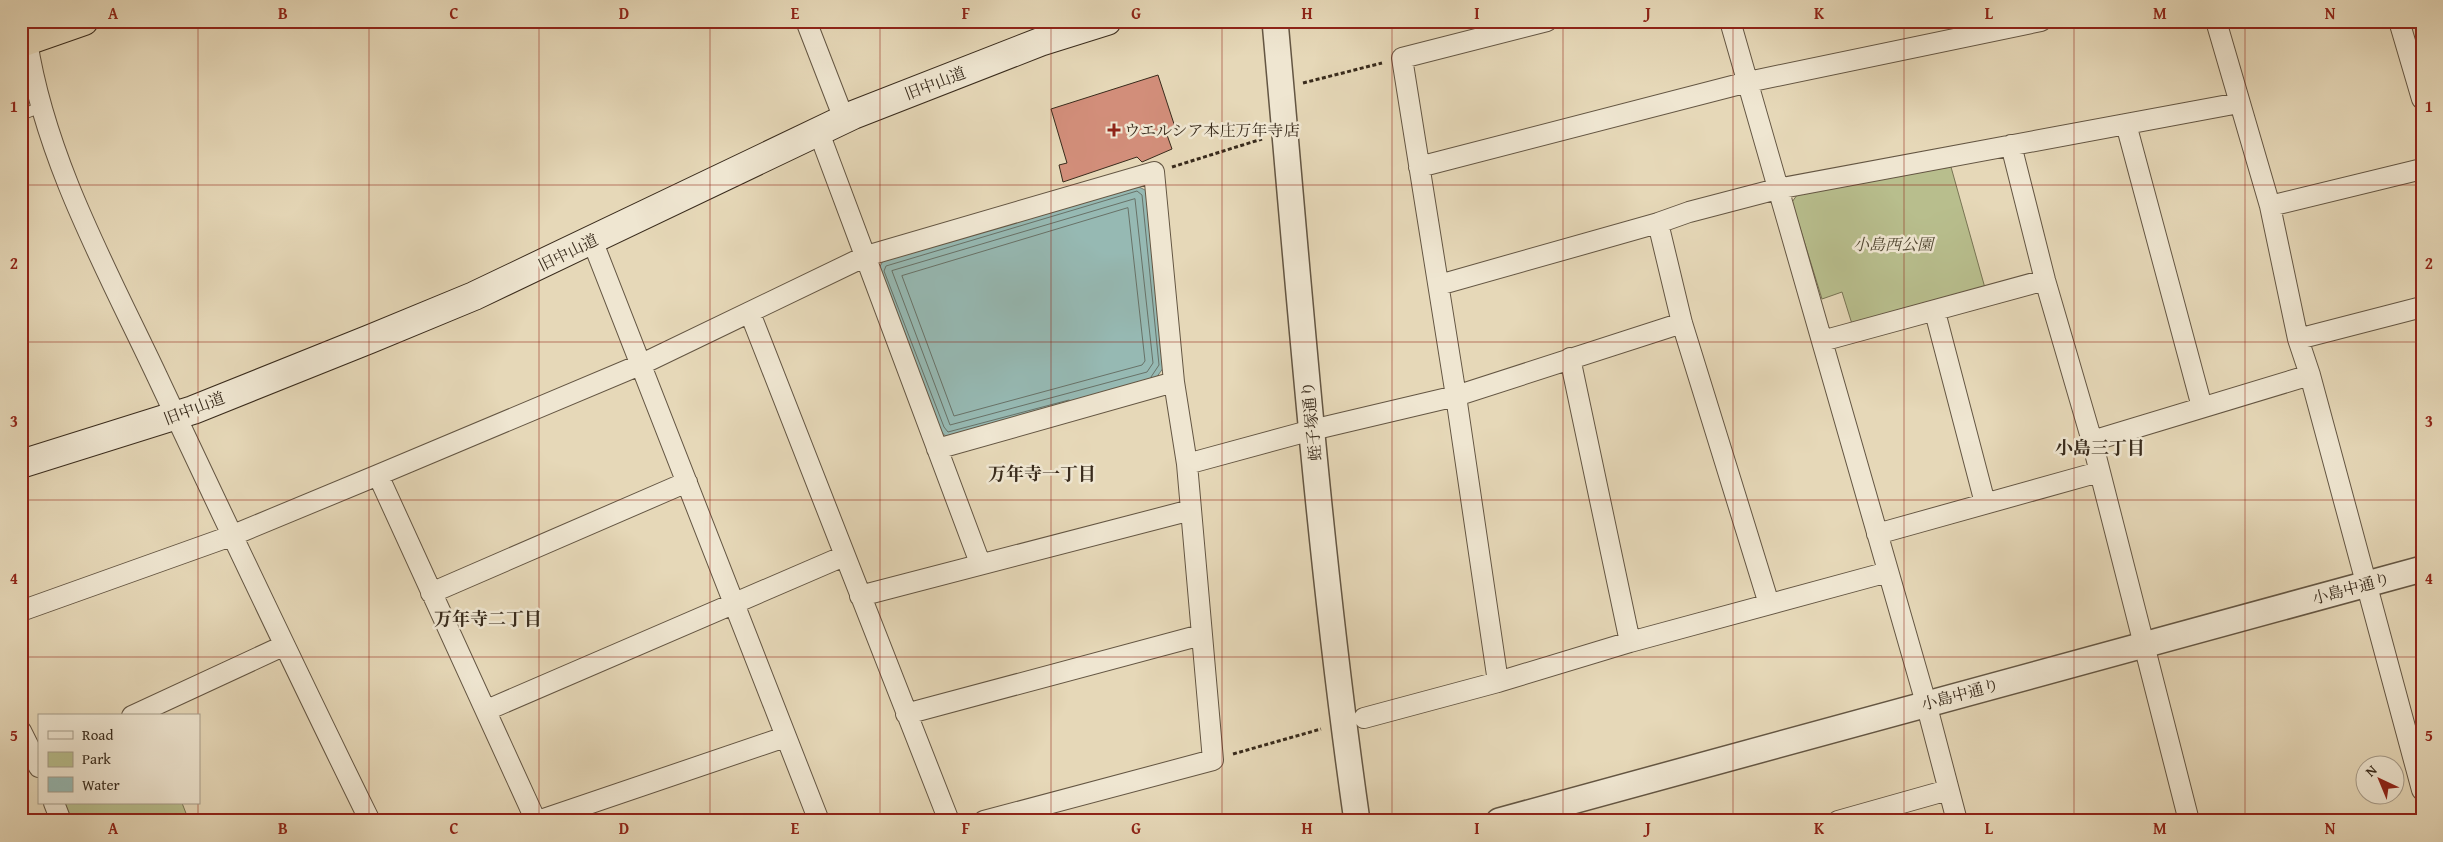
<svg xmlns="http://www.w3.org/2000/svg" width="2443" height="842" viewBox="0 0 2443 842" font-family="'Gentium Book Plus','Noto Serif JP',serif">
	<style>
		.green { fill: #b8be8d; stroke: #787454 }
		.water { fill: #96b9b3; stroke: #718077 }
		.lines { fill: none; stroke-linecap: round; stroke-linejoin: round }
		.shore { stroke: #687268; stroke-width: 1 }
		.building { fill: #d28e7a; stroke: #392b1c }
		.service-casing { stroke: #645643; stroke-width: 12 }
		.minor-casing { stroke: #645643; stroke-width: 22 }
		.tertiary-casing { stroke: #645643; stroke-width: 28 }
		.secondary-casing { stroke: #392b1c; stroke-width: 30 }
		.trunk-casing { stroke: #392b1c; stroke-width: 30 }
		.path { stroke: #392b1c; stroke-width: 3; stroke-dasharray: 4 2.5; stroke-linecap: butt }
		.service { stroke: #efe6d1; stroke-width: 10 }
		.minor { stroke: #efe6d1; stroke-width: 20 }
		.tertiary { stroke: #efe6d1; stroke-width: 25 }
		.secondary { stroke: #efe6d1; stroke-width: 28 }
		.trunk { stroke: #e6d8b8; stroke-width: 28 }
		.grid { fill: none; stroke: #8f2418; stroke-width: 1; stroke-opacity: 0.55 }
		.poi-dot { fill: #8f2418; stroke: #efe6d1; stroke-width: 2 }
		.labels { text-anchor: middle; stroke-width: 5; stroke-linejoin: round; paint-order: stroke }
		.street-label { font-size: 16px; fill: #392b1c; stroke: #efe6d1 }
		.poi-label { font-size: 16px; fill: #392b1c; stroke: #efe6d1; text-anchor: start }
		.park-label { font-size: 16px; font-style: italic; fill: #524833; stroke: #efe6d1 }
		.neighbourhood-label { font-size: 18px; font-weight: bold; fill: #392b1c; stroke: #efe6d1 }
		.neatline { fill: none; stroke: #8f2418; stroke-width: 2 }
		.grid-label { font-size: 16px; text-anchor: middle; font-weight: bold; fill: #8f2418 }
	</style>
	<rect width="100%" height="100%" fill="#e6d8b8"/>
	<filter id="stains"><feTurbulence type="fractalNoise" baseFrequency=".004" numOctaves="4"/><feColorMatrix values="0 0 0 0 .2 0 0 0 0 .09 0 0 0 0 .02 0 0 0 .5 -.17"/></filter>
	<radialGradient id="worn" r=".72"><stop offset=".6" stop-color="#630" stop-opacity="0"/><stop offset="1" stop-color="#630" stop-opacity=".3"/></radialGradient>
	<path class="green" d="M1951 167 1985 288 1852 324 1842 292 1822 299 1792 202 1800 191Z
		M63 803H182L189 821H71Z"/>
	<path class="water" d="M1137 186 1147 191 1164 367 1153 382 948 438 940 431 878 270 883 261Z"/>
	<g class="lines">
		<path class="shore" d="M1135 199 1153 363 1147 372 950 425 892 271Z
			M1128 208 1145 361 1142 365 954 416 902 276Z
			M1069 400 948 432 944 427 884 271 886 266 1137 191 1142 195 1159 365 1151 377"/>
	</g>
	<path class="building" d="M1158 75 1175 127 1166 132 1172 149 1142 162 1137 157 1063 182 1059 165 1067 163 1051 109Z"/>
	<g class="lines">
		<g class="service-casing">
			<path id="service" d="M21 115 41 107"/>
		</g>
		<g class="minor-casing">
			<path id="minor" d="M806 21 844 119
				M1730 21 1926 703 1957 821
				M2216 21 2270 206 2298 339 2310 375 2422 790
				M2399 21 2422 99
				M27 41C45 159 107 270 157 376 227 525 297 673 370 821
				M2126 124 2202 407
				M818 130 980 563
				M2011 145 2045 280 2092 441 2189 821
				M1419 167 1748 82 2041 21
				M2270 206 2422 169
				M1658 223 1682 323 1769 604
				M592 240 819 821
				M1439 285 1658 223 1689 212 1777 189 2239 103
				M1935 312 1985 503
				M750 313 949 821
				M2298 339 2422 307
				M1822 341 2045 280
				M1570 358 1630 642
				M2092 441 2310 375
				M937 449 1174 382
				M1187 464 1312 430 1456 396 1682 323
				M378 475 536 821
				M1877 534 2099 472
				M431 593 687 482
				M860 596 1191 510
				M21 611 231 536 378 475 642 364 866 256 1154 172 1174 382 1187 464 1213 760 984 821
				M1498 682 1456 396 1402 58 1547 21
				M487 710 844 556
				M906 714 1201 635
				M132 716 283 646
				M1364 718 1498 682 1630 642 1888 572
				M21 731 39 767
				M54 803 61 821
				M538 821 785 737
				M1838 821 1948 790"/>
		</g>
		<g class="tertiary-casing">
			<path id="tertiary" d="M24 21 27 41
				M1275 21C1299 288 1319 556 1357 821
				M1499 821 2422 569"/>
		</g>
		<g class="secondary-casing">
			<path id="secondary" d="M21 464 193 410 370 339 474 296 853 115 1040 42 1107 21"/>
		</g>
		<g class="trunk-casing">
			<path id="trunk" d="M21 43 84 21"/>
		</g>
		<path class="path" d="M1303 83 1382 63
			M1172 167 1262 139
			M1233 754 1321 729"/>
		<use href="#service" class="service"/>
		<use href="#minor" class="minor"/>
		<use href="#tertiary" class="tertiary"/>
		<use href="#secondary" class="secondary"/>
		<use href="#trunk" class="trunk"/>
	</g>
	<path class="grid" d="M198 21V716M369 21V821M539 21V821M710 21V821M880 21V821M1051 21V821M1222 21V821M1392 21V821M1563 21V821M1733 21V821M1904 21V821M2074 21V821M2245 21V821M21 185H2422M21 342H2422M21 500H2422M21 657H2422M198 803V821"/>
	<path class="poi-dot" d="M1111.5 122.5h5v5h5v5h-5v5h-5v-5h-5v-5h5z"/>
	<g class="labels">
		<g class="street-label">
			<text transform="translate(935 83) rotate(-21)" y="6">旧中山道</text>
			<text transform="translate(568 252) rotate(-26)" y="6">旧中山道</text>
			<text transform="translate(194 408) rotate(-21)" y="6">旧中山道</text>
			<text transform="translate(1311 421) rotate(-96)" y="6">蛭子塚通り</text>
			<text transform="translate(2351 588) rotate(-15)" y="6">小島中通り</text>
			<text transform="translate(1960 694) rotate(-15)" y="6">小島中通り</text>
		</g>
		<g class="poi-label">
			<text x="1124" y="136">ウエルシア本庄万年寺店</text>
		</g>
		<g class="park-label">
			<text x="1893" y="250">小島西公園</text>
		</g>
		<g class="neighbourhood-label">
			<text x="2100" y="454">小島三丁目</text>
			<text x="1042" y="480">万年寺一丁目</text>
			<text x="488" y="625">万年寺二丁目</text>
		</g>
	</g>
	<rect width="2443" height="842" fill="none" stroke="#e6d8b8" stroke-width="55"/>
	<rect x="38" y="714" width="162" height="90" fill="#efe6d1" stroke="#a69b89"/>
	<rect x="48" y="731" width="25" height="8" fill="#efe6d1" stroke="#a69b89"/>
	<text x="82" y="740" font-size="15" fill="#392b1c">Road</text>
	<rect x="48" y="752" width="25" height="15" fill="#b8be8d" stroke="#a69b89"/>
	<text x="82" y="764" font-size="15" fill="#392b1c">Park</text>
	<rect x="48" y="777" width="25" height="15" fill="#96b9b3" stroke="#a69b89"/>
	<text x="82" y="790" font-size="15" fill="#392b1c">Water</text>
	<g transform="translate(2380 780) rotate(316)"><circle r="24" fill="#efe6d1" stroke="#a69b89"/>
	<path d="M0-4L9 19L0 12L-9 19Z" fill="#8f2418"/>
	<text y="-8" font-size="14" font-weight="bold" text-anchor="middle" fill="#392b1c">N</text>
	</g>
	<rect x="28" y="28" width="2388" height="786" class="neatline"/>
	<g class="grid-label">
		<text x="113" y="19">A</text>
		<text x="283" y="19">B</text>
		<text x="454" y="19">C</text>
		<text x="624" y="19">D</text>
		<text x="795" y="19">E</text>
		<text x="966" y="19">F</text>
		<text x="1136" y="19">G</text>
		<text x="1307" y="19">H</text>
		<text x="1477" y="19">I</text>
		<text x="1648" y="19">J</text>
		<text x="1819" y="19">K</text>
		<text x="1989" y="19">L</text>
		<text x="2160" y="19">M</text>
		<text x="2330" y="19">N</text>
		<text x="14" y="112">1</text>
		<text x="2429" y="112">1</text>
		<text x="14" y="269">2</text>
		<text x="2429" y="269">2</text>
		<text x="14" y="427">3</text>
		<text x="2429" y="427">3</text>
		<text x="14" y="584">4</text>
		<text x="2429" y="584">4</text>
		<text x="14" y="741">5</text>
		<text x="2429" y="741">5</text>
		<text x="113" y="834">A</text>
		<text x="283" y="834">B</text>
		<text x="454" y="834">C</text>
		<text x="624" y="834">D</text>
		<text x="795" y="834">E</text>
		<text x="966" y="834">F</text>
		<text x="1136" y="834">G</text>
		<text x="1307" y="834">H</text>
		<text x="1477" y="834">I</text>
		<text x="1648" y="834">J</text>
		<text x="1819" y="834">K</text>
		<text x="1989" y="834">L</text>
		<text x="2160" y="834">M</text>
		<text x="2330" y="834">N</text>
	</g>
	<rect width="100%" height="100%" filter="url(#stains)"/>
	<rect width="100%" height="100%" fill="url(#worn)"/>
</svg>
